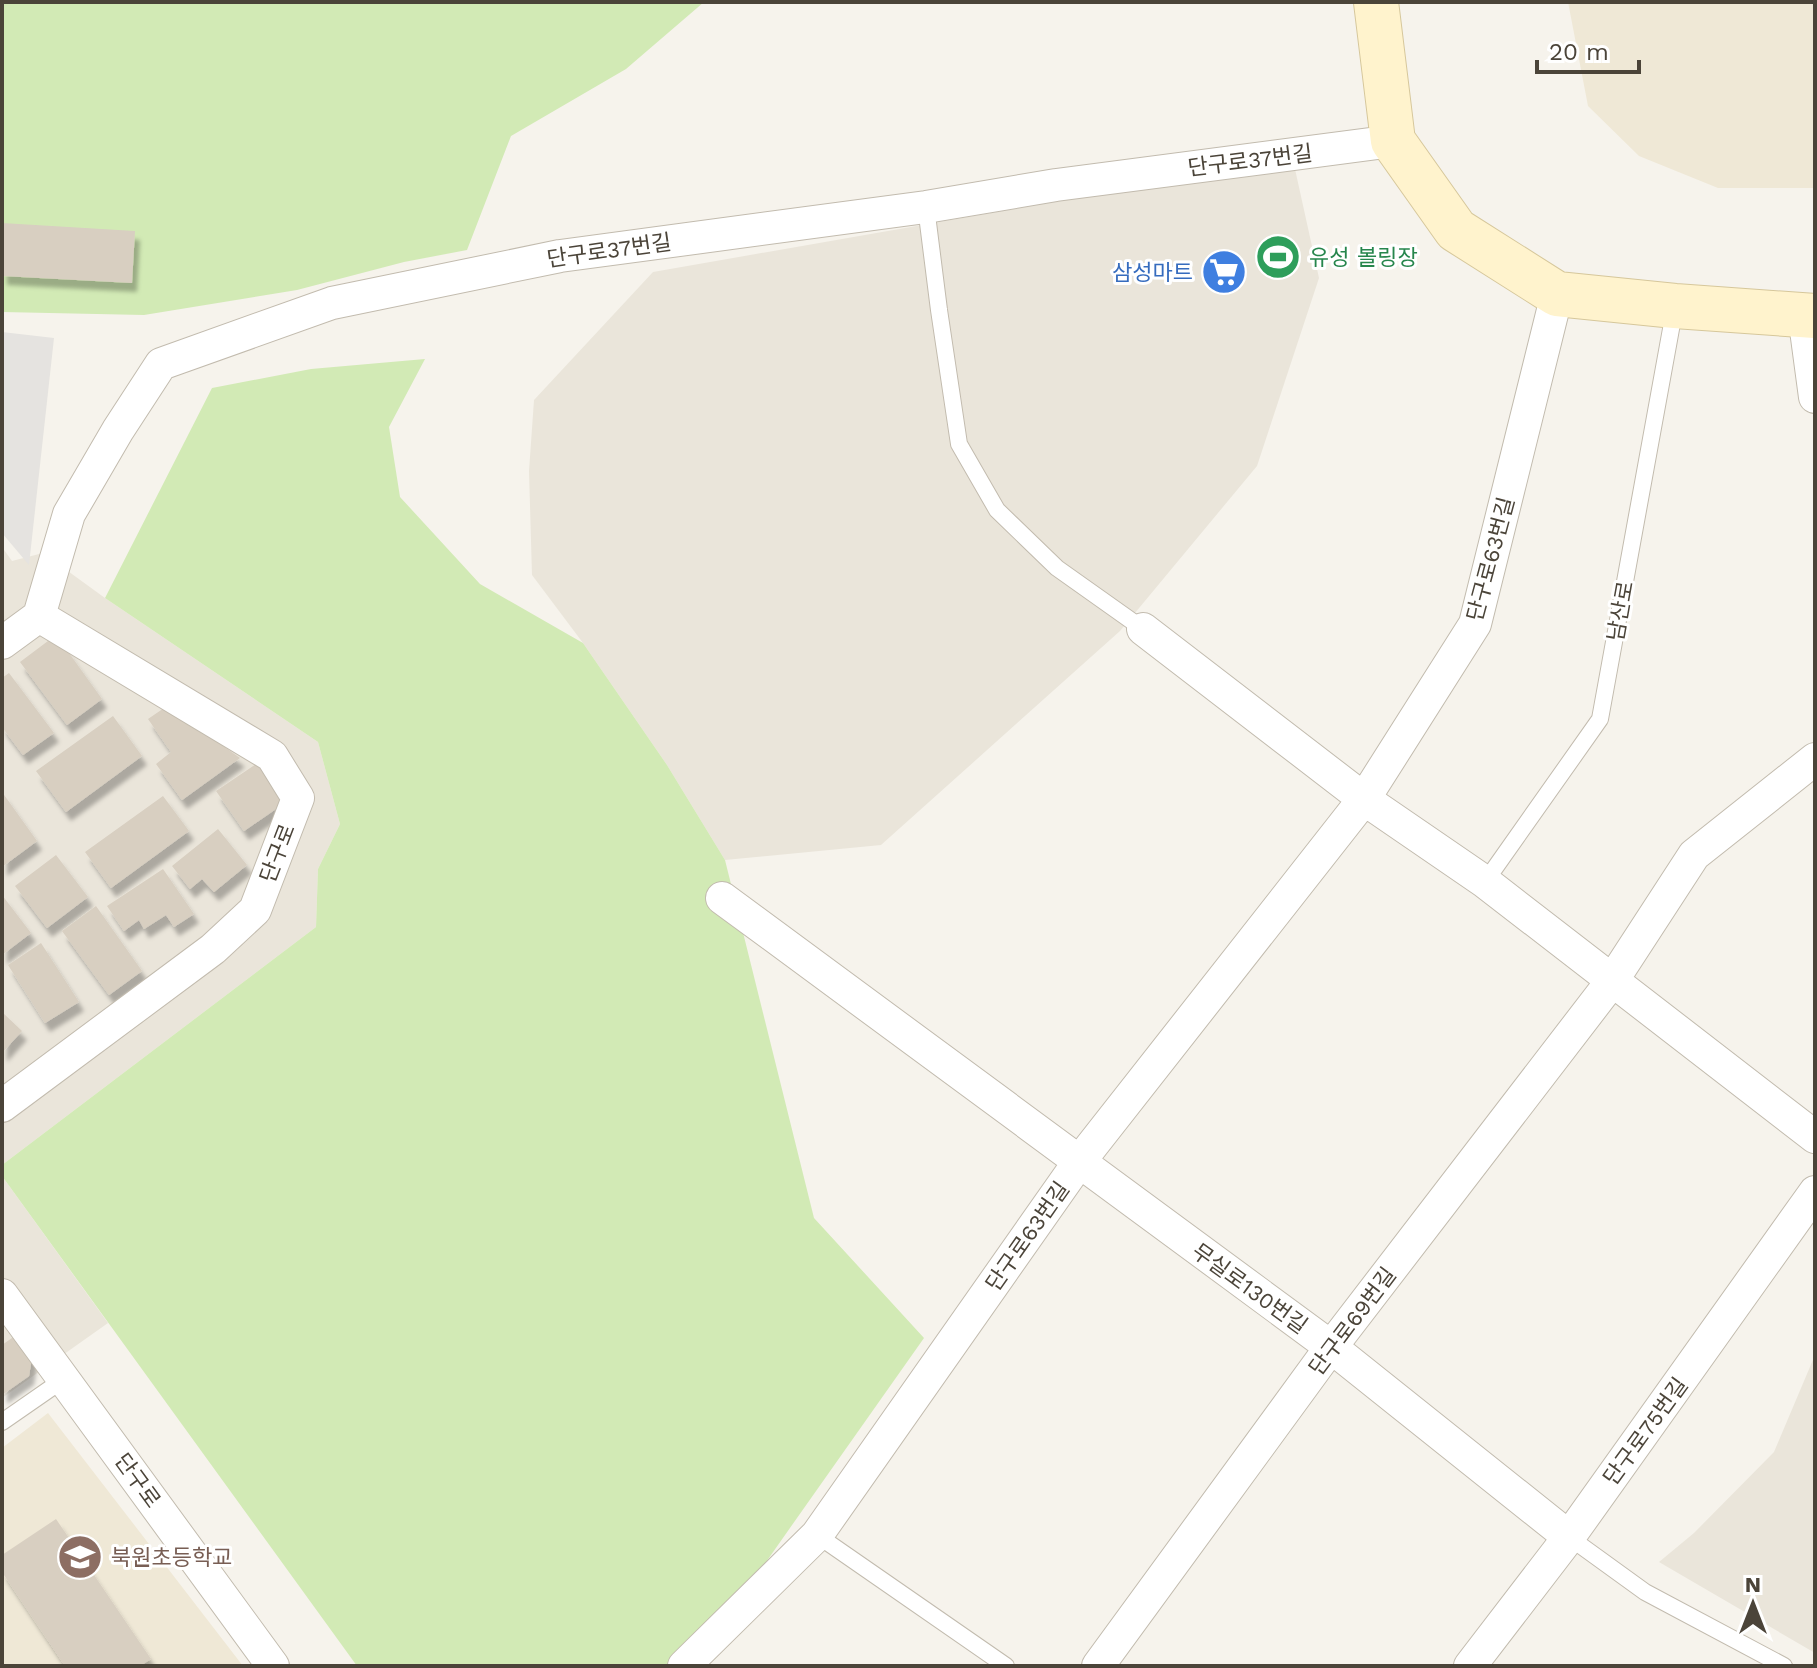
<svg xmlns="http://www.w3.org/2000/svg" width="1817" height="1668" viewBox="0 0 1817 1668" font-family="'Work Sans','Noto Sans KR',sans-serif">
	<style>
		.residential { fill: #eae5da }
		.education { fill: #efe8d6 }
		.green { fill: #d2eab5 }
		.parking { fill: #e5e3e0 }
		.building { fill: #d8cfc1; filter: url(#shadow) }
		.lines { fill: none; stroke-linecap: round; stroke-linejoin: round }
		.lane-casing { stroke: #c2bbae; stroke-width: 18 }
		.street-casing { stroke: #c2bbae; stroke-width: 34 }
		.secondary-casing { stroke: #d6c79b; stroke-width: 46 }
		.lane { stroke: #fff; stroke-width: 16 }
		.street { stroke: #fff; stroke-width: 32 }
		.secondary { stroke: #fff3cd; stroke-width: 44 }
		.labels { text-anchor: middle; stroke-width: 6; stroke-linejoin: round; paint-order: stroke }
		.street-label { font-size: 22px; fill: #4b4439; stroke: #fff }
		.leisure-label { font-size: 22px; fill: #27864d; stroke: #fff; text-anchor: start }
		.shop-label { font-size: 22px; fill: #366cbe; stroke: #fff; text-anchor: end }
		.education-label { font-size: 22px; fill: #785e54; stroke: #fff; text-anchor: start }
	</style>
	<defs>
		<filter id="shadow"><feDropShadow dx="5" dy="9" stdDeviation="2" flood-color="#0004"/></filter>
	</defs>
	<rect width="100%" height="100%" fill="#f6f3ec"/>
	<path class="residential" d="M1293 160 1319 278 1257 466 1120 631 881 845 725 860 667 765 583 643 532 575 529 471 534 400 653 272Z
		M2 547 12 561 43 553 105 598 318 742 340 824 318 869 316 927 2 1165Z
		M2 1176 108 1323 2 1398Z
		M1815 1355V1653L1659 1562 1694 1533 1774 1452Z"/>
	<path class="education" d="M1568 2H1815V188H1718L1639 156 1588 106Z
		M48 1413 243 1666H2V1448Z"/>
	<path class="green" d="M2 2H704L626 69 511 136 467 250 404 262 297 290 144 315 2 312Z
		M425 359 389 427 400 497 480 584 583 643 667 765 725 860 814 1218 924 1338 718 1630 669 1666H357L2 1176V1165L316 927 318 869 340 824 318 742 105 598 212 388 311 369Z"/>
	<path class="parking" d="M2 332 54 338 29 565 2 533Z"/>
	<path class="building" d="M2 223 135 231 132 283 2 276Z
		M56 635 102 699 67 725 20 662Z
		M9 673 54 733 23 755 2 727V678Z
		M167 706 240 758 182 800 156 764 171 752 148 719Z
		M113 716 142 756 66 812 36 771Z
		M262 760 289 800 244 831 216 791Z
		M2 792 37 841 2 867Z
		M163 796 189 831 111 888 85 852Z
		M218 829 247 865 214 892 202 879 190 889 172 866Z
		M56 855 88 897 47 928 15 886Z
		M163 869 194 914 174 927 166 915 144 929 139 920 124 931 107 906Z
		M2 895 31 933 2 955Z
		M96 906 142 971 109 995 62 931Z
		M41 943 79 1002 45 1023 8 965Z
		M2 1012 22 1031 2 1053Z
		M22 1331 34 1345 29 1376 2 1395V1345Z
		M56 1519 151 1659 140 1666H65L2 1572V1555Z"/>
	<g class="lines">
		<g class="lane-casing">
			<path id="lane" d="M926 207 939 310 959 444 997 510 1057 568 1143 629
				M1485 882 1600 719 1675 307
				M2 1422 64 1379
				M817 1535 1006 1666
				M1569 1537 1645 1592 1784 1666"/>
		</g>
		<g class="street-casing">
			<path id="street" d="M1804 315 1815 397
				M1143 629 1364 799 1485 882 1815 1137
				M2 643 39 616 69 514 118 430 161 364 332 303 560 256 926 207 1056 185 1393 141
				M722 898 1331 1347 1569 1537
				M2 1106 213 949 255 910 298 798 272 756 39 616
				M2 1295 273 1666
				M684 1666 817 1535 1079 1162 1364 799 1475 624 1557 294
				M1098 1666 1331 1347 1612 981 1694 855 1815 759
				M1470 1666 1569 1537 1815 1192"/>
		</g>
		<g class="secondary-casing">
			<path id="secondary" d="M1376 2 1393 141 1456 230 1557 294 1675 306 1815 316"/>
		</g>
		<use href="#lane" class="lane"/>
		<use href="#street" class="street"/>
		<use href="#secondary" class="secondary"/>
	</g>
	<defs>
		<g id="stadium-disc" transform="scale(2.3)"><circle r="9.5" fill="#2e9e5b" stroke="#fff"/><path d="M0-5a6.5 5 0 1 0 0 10a6.5 5 0 1 0 0-10ZM-3.5-1.8h7v3.6h-7Z" fill="#fff"/></g>
		<g id="supermarket-disc" transform="scale(2.3)"><circle r="9.5" fill="#3f7fe0" stroke="#fff"/><path d="M-6-5.5h2.5l.6 2H6L4.5 2H-2.5L-4.4-4H-6ZM-1.5 3.2a1.3 1.3 0 1 0 .1 0ZM3 3.2a1.3 1.3 0 1 0 .1 0Z" fill="#fff"/></g>
		<g id="school-disc" transform="scale(2.3)"><circle r="9.5" fill="#8d6e63" stroke="#fff"/><path d="M0-5L7-2L0 1L-7-2ZM-4 1L0 2.5L4 1V4Q0 6-4 4Z" fill="#fff"/></g>
	</defs>
	<g fill-rule="evenodd">
		<use href="#stadium-disc" x="1278" y="257"/>
		<use href="#supermarket-disc" x="1224" y="272"/>
		<use href="#school-disc" x="80" y="1557"/>
	</g>
	<g class="labels">
		<g class="street-label">
			<text transform="translate(1250 160) rotate(-7)" y="8">단구로37번길</text>
			<text transform="translate(609 250) rotate(-8)" y="8">단구로37번길</text>
			<text transform="translate(1490 559) rotate(-75)" y="8">단구로63번길</text>
			<text transform="translate(1620 611) rotate(-80)" y="8">남산로</text>
			<text transform="translate(277 853) rotate(-69)" y="8">단구로</text>
			<text transform="translate(1027 1236) rotate(-55)" y="8">단구로63번길</text>
			<text transform="translate(1250 1288) rotate(36)" y="8">무실로130번길</text>
			<text transform="translate(1352 1321) rotate(-53)" y="8">단구로69번길</text>
			<text transform="translate(1645 1431) rotate(-54)" y="8">단구로75번길</text>
			<text transform="translate(138 1480) rotate(54)" y="8">단구로</text>
		</g>
		<g class="leisure-label">
			<text x="1309" y="265">유성 볼링장</text>
		</g>
		<g class="shop-label">
			<text x="1193" y="280">삼성마트</text>
		</g>
		<g class="education-label">
			<text x="111" y="1565">북원초등학교</text>
		</g>
	</g>
	<rect width="1817" height="1668" fill="none" stroke="#4b4439" stroke-width="8"/>
	<g transform="translate(1753 1604)" stroke="#ffffff" stroke-width="6" paint-order="stroke">
	<path d="M0-6L14 30L0 20L-14 30Z" fill="#4b4439"/>
	<text y="-12" font-size="22" font-weight="bold" text-anchor="middle" fill="#4b4439">N</text>
	</g>
	<path d="M1537 60v12h102v-12" fill="none" stroke="#4b4439" stroke-width="4"/>
	<text x="1549" y="60" font-size="24" fill="#4b4439" stroke="#ffffff" stroke-width="6" paint-order="stroke">20 m</text>
</svg>
